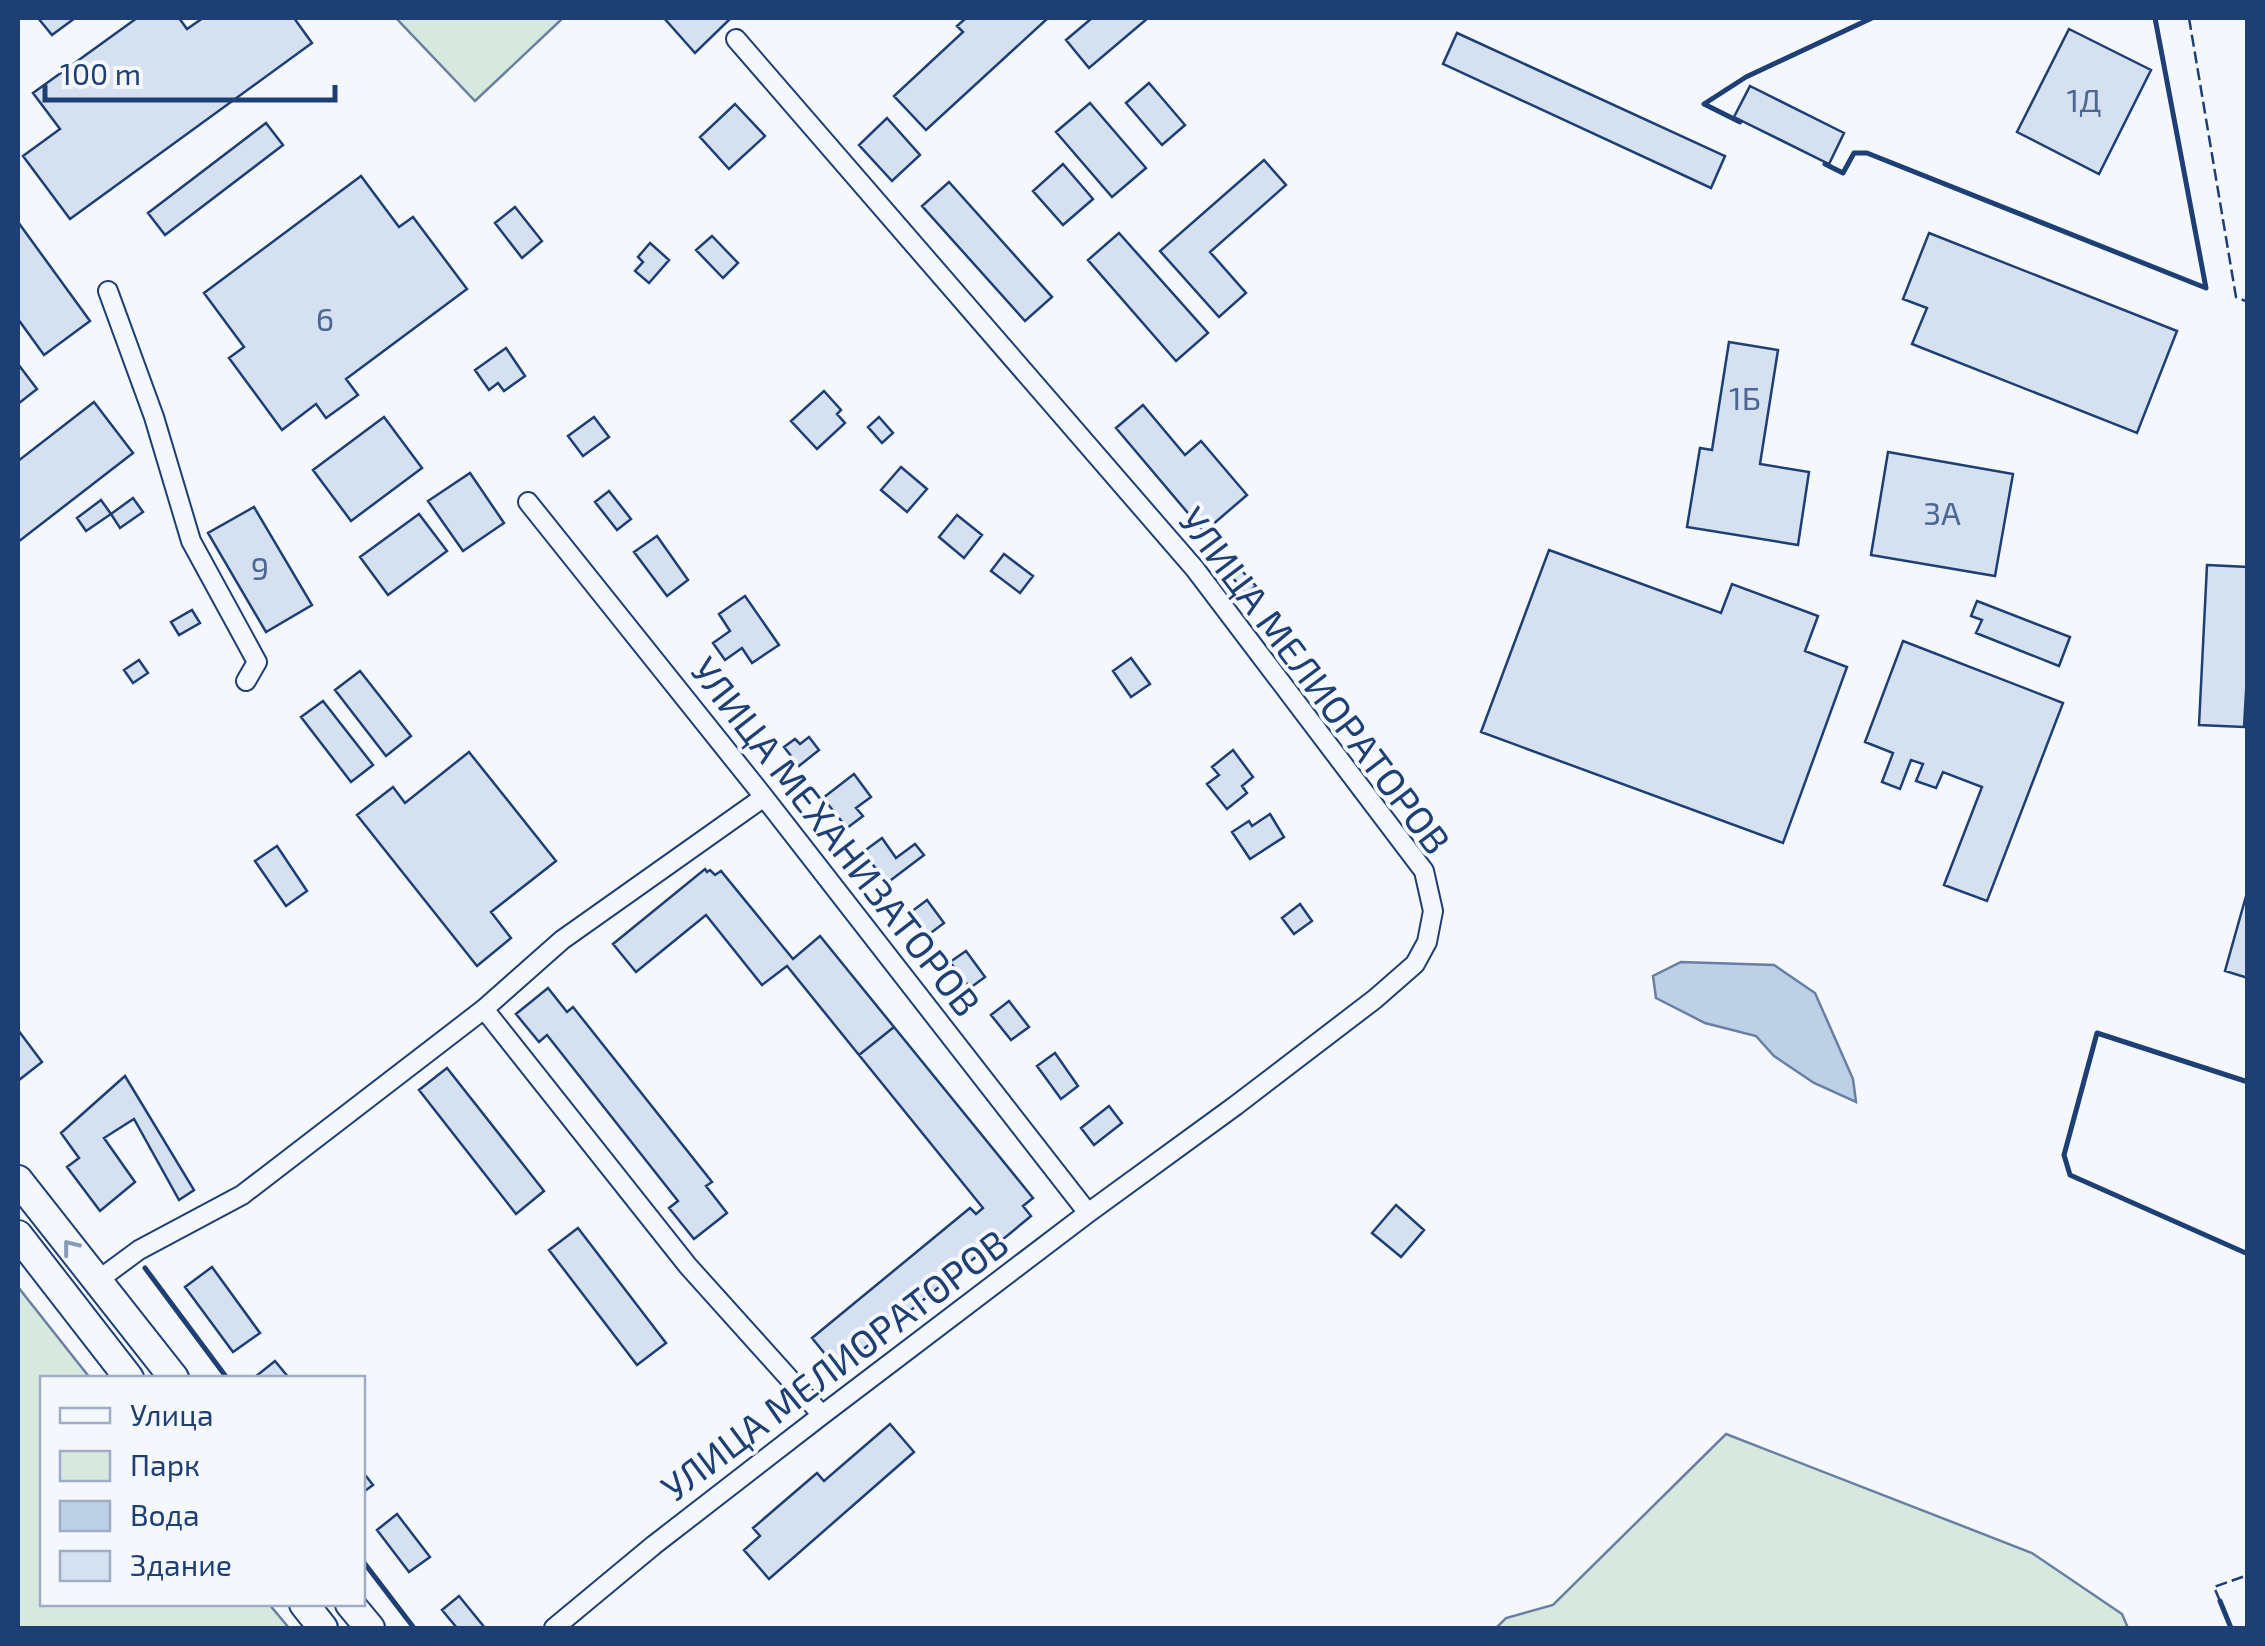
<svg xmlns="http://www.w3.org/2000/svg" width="2265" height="1646" viewBox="0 0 2265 1646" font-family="'Exo 2',sans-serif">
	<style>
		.green { fill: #d7e8df; stroke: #687fa3; stroke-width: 2.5 }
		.water { fill: #bed0e5; stroke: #687fa3; stroke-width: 2.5 }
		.building { fill: #d5e0f0; stroke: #1d3f73; stroke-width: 2.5 }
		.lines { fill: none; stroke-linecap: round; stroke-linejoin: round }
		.minor-casing { stroke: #1d3f73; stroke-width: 22 }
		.primary-casing { stroke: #1d3f73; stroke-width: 32 }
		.minor { stroke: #f4f7fb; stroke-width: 18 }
		.primary { stroke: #f4f7fb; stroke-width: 28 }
		.fence { stroke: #1d3f73; stroke-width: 2.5; stroke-dasharray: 12 5; stroke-linecap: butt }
		.wall { stroke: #1d3f73; stroke-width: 5 }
		.oneway { stroke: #889bb7 }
		.labels { text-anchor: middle; stroke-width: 8; stroke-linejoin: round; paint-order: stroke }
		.number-label { font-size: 32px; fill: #4b6792 }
		.street-label { font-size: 38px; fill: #1d3f73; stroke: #f4f7fb }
	</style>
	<rect width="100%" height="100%" fill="#f4f7fb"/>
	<path class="green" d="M396 18H563L475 101Z
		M18 1287 90 1378H42V1604H269L289 1628H18Z
		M1726 1434 2032 1553 2122 1614 2128 1628H1496L1506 1618 1553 1605Z"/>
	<path class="water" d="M1681 962 1774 965 1815 993 1853 1079 1856 1102 1814 1083 1774 1056 1756 1036 1705 1023 1656 998 1653 976Z"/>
	<path class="building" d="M38 18H75L52 35Z
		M137 18H179L187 29 203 18H294L312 43 70 219 23 156 60 129 33 93Z
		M664 18H731L695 53Z
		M966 18H1048L926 130 894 96 963 32 957 26Z
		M1092 18H1148L1089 68 1066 40Z
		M2069 29 2151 70 2099 174 2017 132Z
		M1457 33 1725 156 1711 188 1443 64Z
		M1149 83 1185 125 1162 145 1126 103Z
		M1750 86 1844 133 1829 164 1734 117Z
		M1090 103 1146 168 1112 197 1056 132Z
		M735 104 765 136 729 169 700 137Z
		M887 118 920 155 892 181 859 145Z
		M266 123 283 145 165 235 148 213Z
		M1264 160 1286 185 1210 252 1246 293 1219 317 1160 251Z
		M1063 164 1093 199 1063 225 1033 191Z
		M361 176 399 227 413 217 467 289 346 379 358 395 326 418 316 404 282 430 229 358 244 347 204 293Z
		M949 182 1052 297 1025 321 922 206Z
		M515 207 542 241 522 258 495 223Z
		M18 222 90 321 44 355 18 319Z
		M1119 233 1208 333 1176 361 1088 260Z
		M1929 233 2177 331 2137 433 1912 344 1927 308 1903 299Z
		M712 236 738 263 723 278 696 250Z
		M650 243 669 260 649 283 635 271 643 262 638 257Z
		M1729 342 1778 350 1760 464 1809 472 1798 545 1687 527 1700 448 1712 450Z
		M506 348 525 376 504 391 498 383 489 390 475 370Z
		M18 364 37 389 18 404Z
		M824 391 841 410 837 414 845 423 817 449 791 421Z
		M94 402 133 453 18 542V461Z
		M1143 405 1185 455 1201 441 1247 495 1204 532 1116 428Z
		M384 417 422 468 351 521 313 470Z
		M594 417 609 437 583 456 568 436Z
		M879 417 893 433 882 443 868 427Z
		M1888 452 2013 474 1995 576 1871 555Z
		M901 467 927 489 907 512 881 490Z
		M470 473 504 523 463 551 428 501Z
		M609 491 631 519 617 530 595 502Z
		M133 498 143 512 120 528 111 514Z
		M101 500 111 514 86 531 77 518Z
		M254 507 312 605 266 632 208 533Z
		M419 514 447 551 388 595 360 557Z
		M957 515 982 535 964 558 939 537Z
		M657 536 688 580 667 596 634 552Z
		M1549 550 1721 613 1732 584 1818 616 1805 651 1847 667 1783 843 1481 732Z
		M1004 554 1033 576 1020 593 991 571Z
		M2207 565 2248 567V657L2244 727 2199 725Z
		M1242 571 1256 586 1246 594 1233 578Z
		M745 596 779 645 752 663 742 648 725 660 713 643 730 631 719 614Z
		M1977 601 2070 637 2059 666 1976 633 1982 620 1971 616Z
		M192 610 200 623 179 635 171 622Z
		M1903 641 2063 703 1987 901 1944 885 1982 787 1943 772 1936 788 1916 781 1923 764 1911 760 1900 789 1882 782 1893 753 1865 742Z
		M1131 658 1150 684 1131 697 1113 671Z
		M139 660 148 673 133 683 124 670Z
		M360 671 411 736 386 756 335 690Z
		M323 701 373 765 351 782 301 717Z
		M809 737 819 750 799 766 784 747 795 739 800 744Z
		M1233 750 1253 777 1242 786 1247 793 1227 809 1207 784 1219 775 1212 767Z
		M469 752 556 861 491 912 511 938 477 966 357 815 393 787 405 803Z
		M854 774 871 797 856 808 863 816 847 828 823 798Z
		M1270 814 1284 837 1250 859 1232 832 1249 821 1252 826Z
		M882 838 896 858 915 844 924 855 887 883 863 852Z
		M277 846 307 891 286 906 255 861Z
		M705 869 707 872 710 870 715 875 721 871 793 959 820 936 894 1027 859 1055 787 966 762 985 706 915 636 972 613 944Z
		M2248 889V978L2225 971Z
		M927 900 944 923 928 935 911 912Z
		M1300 904 1312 921 1294 934 1282 918Z
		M966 951 985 977 970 988 950 962Z
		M548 988 567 1012 573 1007 712 1182 706 1186 727 1213 694 1239 669 1208 678 1201 547 1035 539 1042 516 1014Z
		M1009 1001 1029 1027 1011 1040 991 1015Z
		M894 1027 1033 1198 1023 1206 1031 1216 996 1245 994 1242 838 1370 812 1338 970 1208 976 1214 983 1208 859 1055Z
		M18 1030 42 1062 19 1080 18 1078Z
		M1055 1053 1078 1086 1061 1099 1037 1066Z
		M447 1068 544 1191 516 1214 419 1090Z
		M125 1076 194 1190 179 1200 134 1119 104 1138 135 1182 100 1211 67 1167 79 1158 61 1133Z
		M1109 1106 1122 1123 1094 1145 1081 1128Z
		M1396 1205 1424 1230 1401 1257 1372 1233Z
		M578 1228 666 1343 637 1365 549 1250Z
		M212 1267 260 1333 233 1352 185 1287Z
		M275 1361 289 1378H257L255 1377Z
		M890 1424 914 1452 769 1579 744 1550 760 1536 753 1528 817 1473 824 1481Z
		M362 1471 373 1485 362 1493Z
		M397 1514 430 1557 409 1572 377 1530Z
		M459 1596 485 1628H457L442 1610Z"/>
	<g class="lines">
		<g class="minor-casing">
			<path id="minor" d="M108 291 154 417 191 541 257 662 246 681
				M528 502 764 797 1088 1213
				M484 1009 688 1266 822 1415
				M97 1281 139 1250 242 1195 484 1009 562 940 764 797
				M554 1628 654 1545 822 1415 1088 1213 1235 1106 1375 999 1415 964 1427 942 1433 911 1424 871 1195 569 736 39"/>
		</g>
		<g class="primary-casing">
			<path id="primary" d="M18 1180 174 1378
				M18 1235 129 1378
				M304 1604 323 1628
				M350 1604 370 1628"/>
		</g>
		<use href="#minor" class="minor"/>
		<use href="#primary" class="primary"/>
		<path class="fence" d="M2189 18 2236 297 2248 302
			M2220 1601 2214 1587 2248 1575"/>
		<path class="wall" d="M1704 104 1740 122
			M1704 104 1746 77 1872 18
			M1825 164 1843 173 1854 153H1867L2206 288 2155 18
			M2248 1082 2097 1033 2064 1155 2070 1175 2248 1254
			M145 1268 227 1378
			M362 1560 414 1628
			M2220 1601 2231 1628"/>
	</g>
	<defs><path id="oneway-chevron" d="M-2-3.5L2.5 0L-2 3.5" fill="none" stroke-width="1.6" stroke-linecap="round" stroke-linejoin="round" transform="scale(2.5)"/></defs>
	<use class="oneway" href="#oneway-chevron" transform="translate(70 1247) rotate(-128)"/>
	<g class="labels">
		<g class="number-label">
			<text x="2084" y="112">1Д</text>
			<text x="325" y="331">6</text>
			<text x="1745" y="410">1Б</text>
			<text x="1942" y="525">3А</text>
			<text x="260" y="580">9</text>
		</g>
		<g class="street-label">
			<text transform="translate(1314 681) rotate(53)" y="13">УЛИЦА МЕЛИОРАТОРОВ</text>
			<text transform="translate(835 837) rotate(52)" y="13">УЛИЦА МЕХАНИЗАТОРОВ</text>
			<text transform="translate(835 1366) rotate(-37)" y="13">УЛИЦА МЕЛИОРАТОРОВ</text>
		</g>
	</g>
	<rect width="2265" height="1646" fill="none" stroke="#1d3f73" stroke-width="40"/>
	<rect x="40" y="1376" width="325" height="230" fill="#f4f7fb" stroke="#9eadc5" stroke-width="2.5"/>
	<rect x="60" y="1408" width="50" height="15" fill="#f4f7fb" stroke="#9eadc5" stroke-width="2.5"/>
	<text x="130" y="1426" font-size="30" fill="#1d3f73">Улица</text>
	<rect x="60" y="1451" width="50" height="30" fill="#d7e8df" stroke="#9eadc5" stroke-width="2.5"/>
	<text x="130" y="1476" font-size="30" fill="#1d3f73">Парк</text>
	<rect x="60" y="1501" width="50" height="30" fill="#bed0e5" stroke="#9eadc5" stroke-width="2.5"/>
	<text x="130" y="1526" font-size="30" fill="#1d3f73">Вода</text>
	<rect x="60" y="1551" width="50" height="30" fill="#d5e0f0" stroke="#9eadc5" stroke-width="2.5"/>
	<text x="130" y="1576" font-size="30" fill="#1d3f73">Здание</text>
	<path d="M45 85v15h290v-15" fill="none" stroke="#1d3f73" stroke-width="5"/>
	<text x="60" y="85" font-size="30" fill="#1d3f73" stroke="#f4f7fb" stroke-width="8" paint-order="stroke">100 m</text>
</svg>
